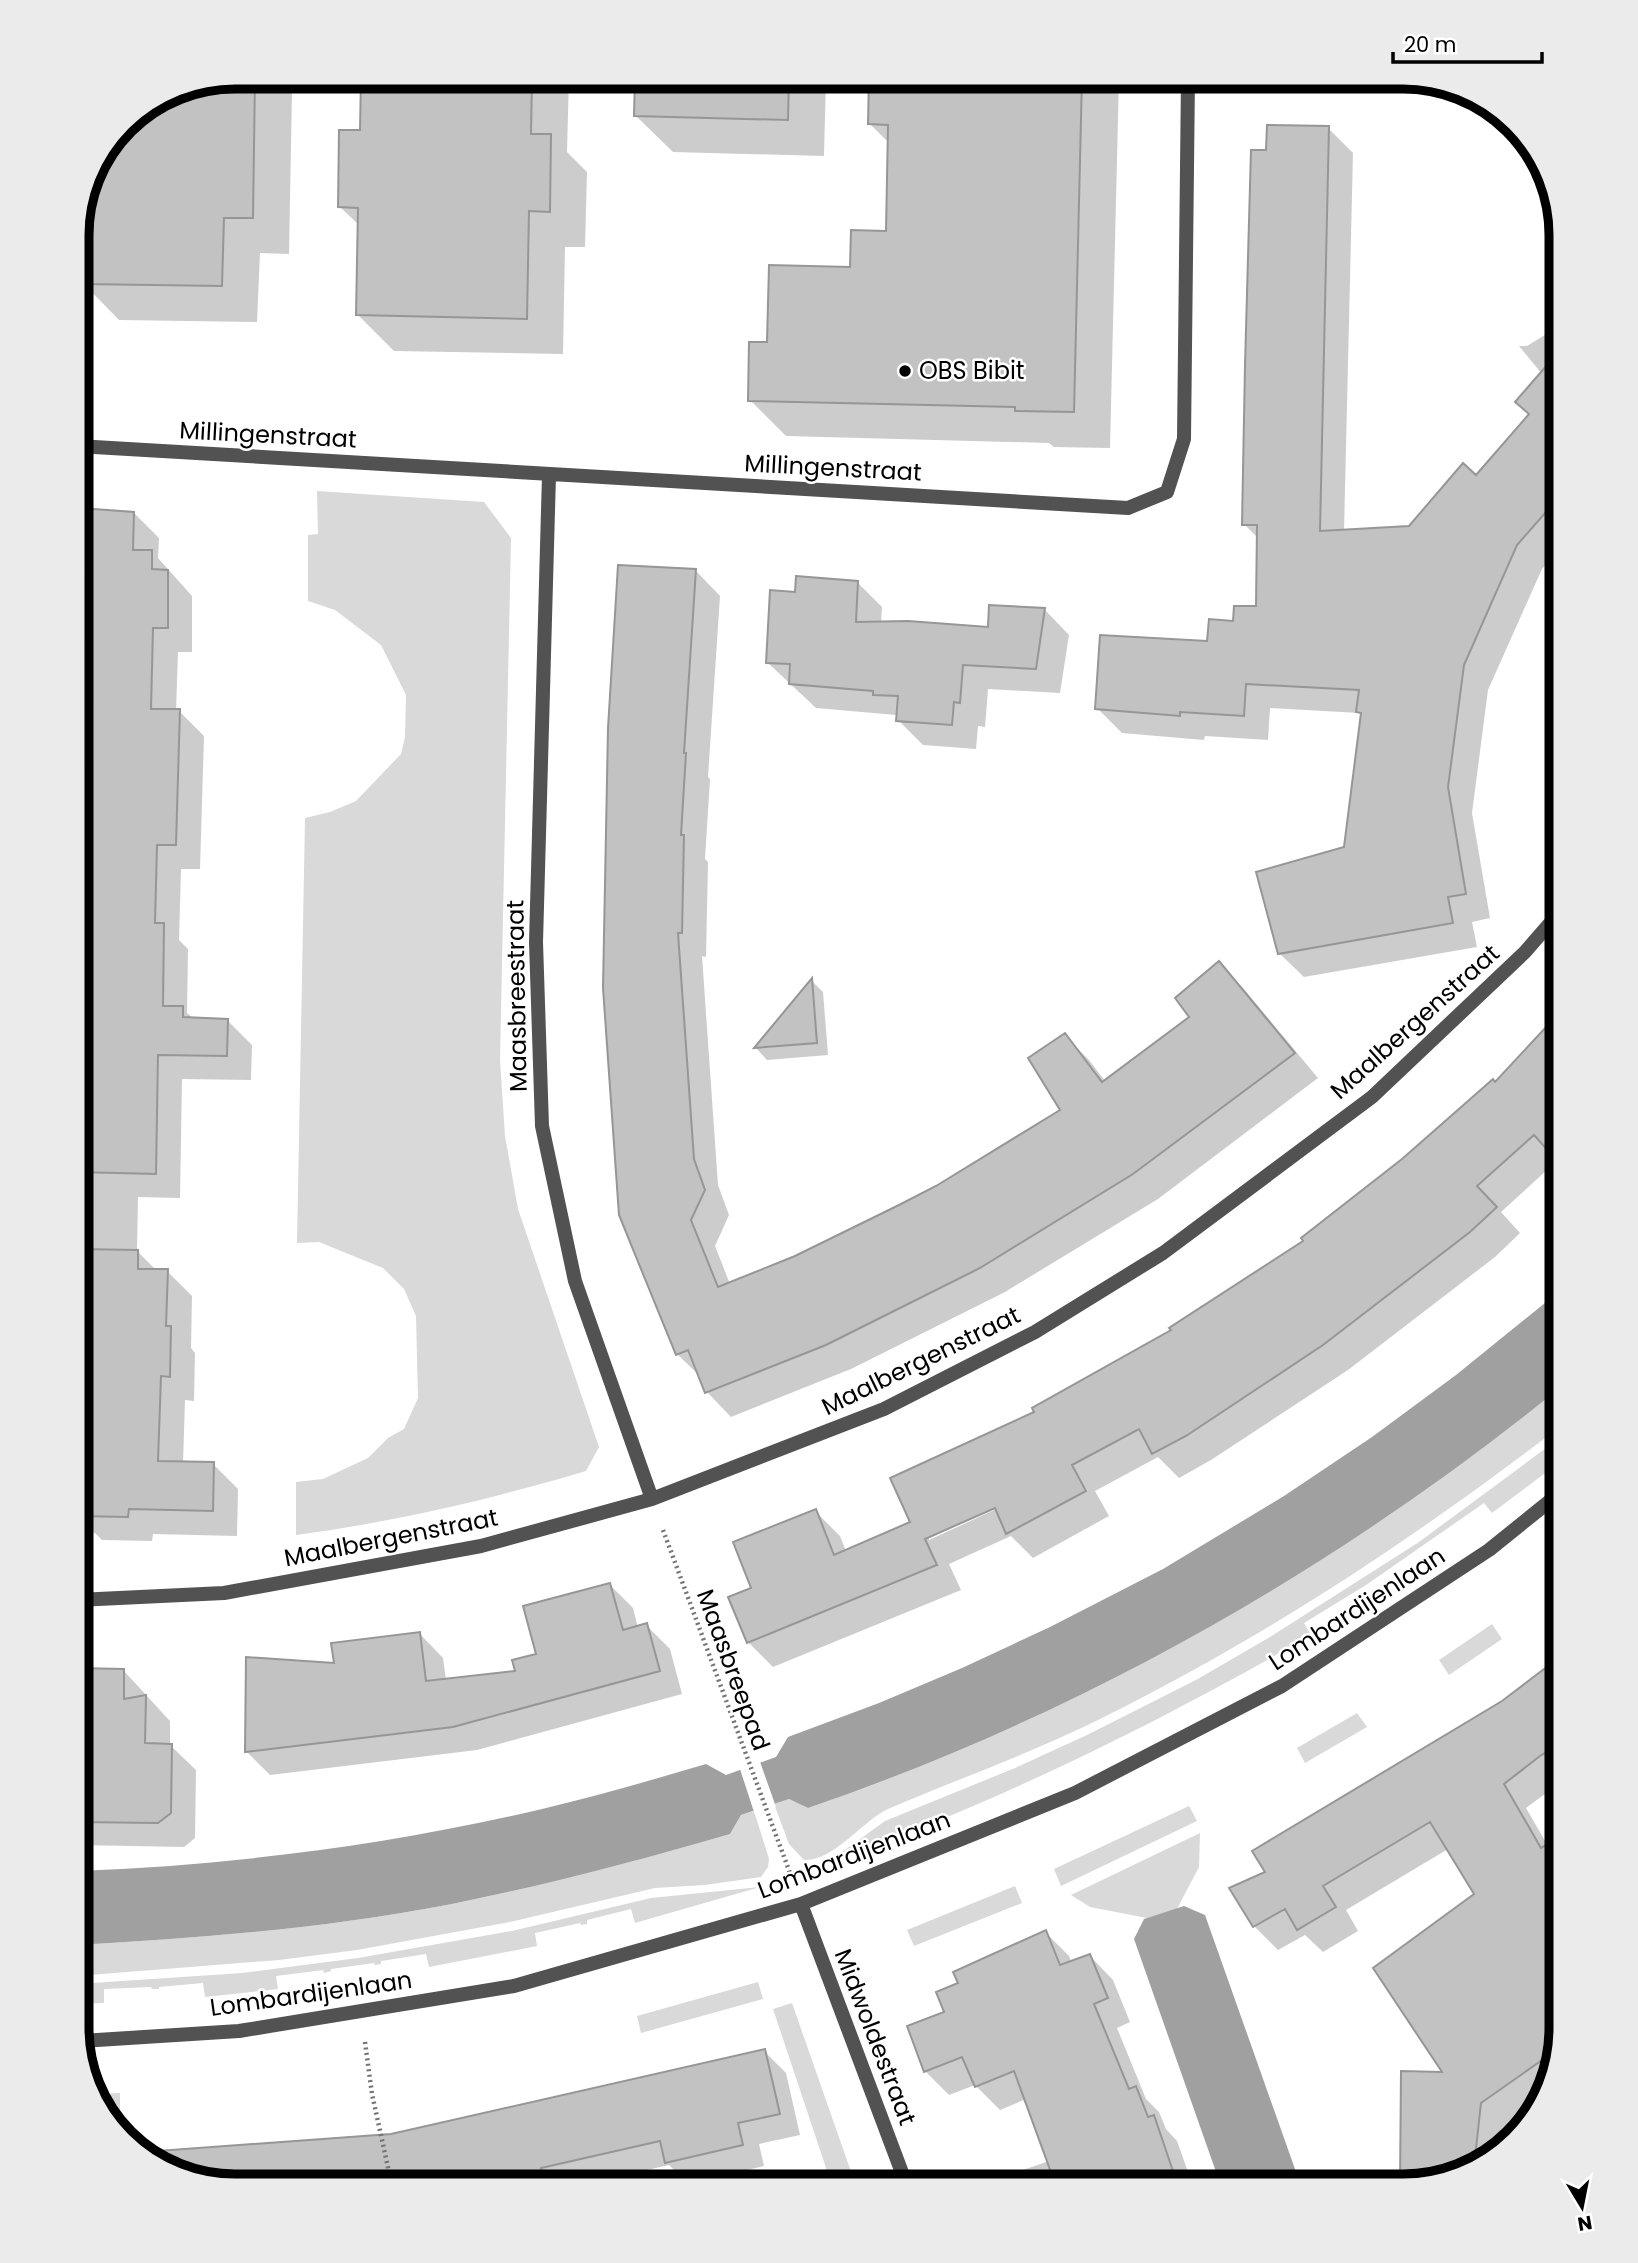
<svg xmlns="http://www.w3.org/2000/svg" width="1638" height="2263" viewBox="0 0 1638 2263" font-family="Poppins,sans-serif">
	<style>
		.green { fill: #d9d9d9 }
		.water { fill: #a0a0a0 }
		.pier { fill: #fff }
		.shadow { fill: #0003; fill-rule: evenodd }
		.building { fill: #c2c2c2; stroke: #969696; stroke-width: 2 }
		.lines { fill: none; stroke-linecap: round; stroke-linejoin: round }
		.path { stroke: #747474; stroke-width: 4.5; stroke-dasharray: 2 3.5; stroke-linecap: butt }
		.minor { stroke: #525252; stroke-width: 14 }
		.poi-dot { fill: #000; stroke: #fff; stroke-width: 2.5 }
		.labels { text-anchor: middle; stroke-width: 5; stroke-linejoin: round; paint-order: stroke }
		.poi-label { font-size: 24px; fill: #000; stroke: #fff; text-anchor: start }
		.street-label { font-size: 24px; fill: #000; stroke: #fff }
		.rim { fill: none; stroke: #000; stroke-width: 9 }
	</style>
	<rect width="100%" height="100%" fill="#fff"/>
	<path class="green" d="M317 491 484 502 511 538 500 1060 505 1136 518 1209 599 1447 586 1471C492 1499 394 1522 296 1535V1482L323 1479 368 1458 388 1438 404 1429 418 1398 416 1316 404 1289 383 1268 319 1242 297 1243 305 818 330 812 356 801 401 754 405 737 406 695 381 645 335 610 308 601V535L318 534Z
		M1561 1387V1426C1412 1540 1266 1637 1098 1720 1029 1754 958 1779 888 1809 862 1821 833 1862 804 1860L789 1844 774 1804 789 1799 808 1808C1082 1714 1337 1569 1561 1387Z
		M1561 1437V1461L1492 1513 1484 1503 1366 1585 1304 1623 1311 1635C1155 1725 994 1804 824 1865L885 1821 1015 1768 1087 1735 1196 1680 1270 1637 1419 1542Z
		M1492 1624 1502 1639 1449 1675 1439 1660Z
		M1357 1713 1367 1727 1305 1763 1297 1748Z
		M1189 1806 1197 1821 1061 1886 1054 1869Z
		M754 1811 769 1859 768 1867 761 1877 705 1885 655 1888 510 1922 357 1950 279 1960 77 1976V1945C203 1938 328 1928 452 1904 546 1885 638 1861 730 1834L741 1815Z
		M1200 1833 1199 1867 1177 1909 1147 1918 1090 1907 1071 1895Z
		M1015 1886 1022 1903 914 1946 907 1930Z
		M760 1887 635 1923 631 1909 587 1920V1924L581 1925 580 1923 535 1933 537 1946 429 1967 426 1954 381 1961V1964L375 1965 374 1963 331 1969V1971L324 1973 323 1970 276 1976 278 1989 205 1997 203 1983 159 1987V1989H152L151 1987 104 1989V2003L77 2004V1984L242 1973 358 1958 512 1931 651 1898Z
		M758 1982 763 1999 641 2033 637 2016Z
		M792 2003 856 2186H832L773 2009Z
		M120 2093V2111L103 2112 98 2107 95 2094Z"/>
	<path class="water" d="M1561 1290V1387C1337 1569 1082 1714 808 1808L789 1799 741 1815 730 1834C638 1861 546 1885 452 1904 328 1928 203 1938 77 1945V1871C234 1865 389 1845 542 1809 597 1796 652 1780 706 1764L726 1775 776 1757 788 1737 879 1703 962 1668 1050 1627 1163 1569 1284 1496 1372 1437 1456 1375Z
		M1184 1906 1205 1915 1301 2186H1221L1134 1939 1144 1919Z"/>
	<path class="pier" d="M759 1759 776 1807 755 1815 739 1766Z"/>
	<path class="shadow" d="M235 77H302V90H292L289 254 260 253 257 322 119 320 83 283 84 243 77 236V224L93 165 131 117 175 89Z
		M363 77H569L567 152 587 172 585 247H565L563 354 394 351 357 314 360 226 340 207 362 132Z
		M637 77H826L824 156 673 152 636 116Z
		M871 77H1119L1110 448 1054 447 1049 443 786 436 750 400 768 344 852 269 887 233 889 143 870 124Z
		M1328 128 1353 153 1344 532 1409 528 1476 477 1531 415 1542 374 1519 346H1527L1561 325V547L1542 569 1488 690 1472 813 1490 918 1472 922 1477 947 1304 977 1279 953 1346 849 1363 716 1359 713 1270 708 1268 740 1205 736 1204 740 1122 733 1097 708 1209 643 1258 607 1259 539 1244 524 1268 151Z
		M77 512 134 513 159 538 158 558 192 596V652H178L176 711H179L204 736 200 869H181L179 940 188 949 187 1013 194 1019 227 1020 252 1045 251 1080 182 1079 180 1198 138 1197 137 1251 157 1271H167L192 1296 191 1348 195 1353 194 1401 185 1400 183 1464H213L238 1489 237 1536 153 1534 152 1541 102 1540 95 1533 77 1532V1458H79L80 1399 77 1395V651L81 570 77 567Z
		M696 571 720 596 708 777 710 779 705 859 708 862 706 957 702 956 718 1185 729 1215 715 1246 730 1284 796 1258 936 1187 1062 1110 1065 1036 1089 1060 1105 1081 1191 1018 1219 964 1243 988 1318 1078 1158 1199 1005 1292 851 1369 731 1417 707 1392 701 1377 677 1354 621 1214Z
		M857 582 882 607 881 623 990 629 1045 610 1069 635 1060 693 988 689 985 727 978 726 976 749 923 745 898 720 896 715 816 708 767 662 796 594Z
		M812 981 823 992 828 1055 767 1060 756 1048Z
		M1492 1081 1559 1159 1501 1212 1520 1233 1495 1257 1348 1370 1211 1460 1179 1478 1158 1457 1095 1491 1109 1516 1033 1558 1011 1536 949 1564 961 1590 773 1667 748 1642 753 1589 815 1511 840 1536 846 1551 912 1523 1037 1413 1173 1330 1305 1241 1403 1161ZM1002 1502 1003 1506 929 1540V1536Z
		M610 1585 633 1608 638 1628 646 1625 670 1649 682 1694 477 1750 270 1775 247 1752 336 1665 420 1634 443 1658 446 1680 518 1673 539 1655Z
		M1561 1658V1782L1526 1808 1548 1846 1561 1837V2028L1542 2101 1505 2127 1502 2144 1482 2165 1402 2186 1401 2111 1446 2074 1477 1895 1448 1849 1346 1910 1358 1931 1323 1952 1305 1935 1278 1950 1254 1926 1267 1872Z
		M77 1670 124 1671 170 1721V1745L196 1770 195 1838 184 1847 77 1845Z
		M1045 1932 1069 1956 1072 1963 1090 1956 1113 1980 1130 2022 1117 2028 1146 2099 1159 2112 1166 2129 1177 2141 1193 2186H1029L1023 2170 1049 2161 1026 2099 1000 2110 975 2085 949 2095 925 2071 947 2013 960 1984Z
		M764 2051 786 2073 800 2135 759 2144 764 2166 688 2184 669 2165 576 2186H225L391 2136Z"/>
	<path class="building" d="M235 77H255L253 218H224L222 286 81 284 83 204 94 165 131 117 175 89Z
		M361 77H532L531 134H551L550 212 529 211 527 319 356 315 358 208 338 207 339 130H360Z
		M635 77H789L788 120 634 116Z
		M869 77H1082L1074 412 1015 411V407L748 401 749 342H767L769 265 850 267 851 230 886 231 888 125 868 124Z
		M1267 125 1329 126 1320 531 1409 526 1463 463 1476 475 1529 414 1515 402 1561 349V495L1517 545 1464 665 1448 787 1466 894 1448 897 1453 923 1278 954 1256 872 1344 847 1361 713 1356 712 1359 690 1246 684 1244 716 1180 712V716L1095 709 1100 635 1207 641 1209 619 1233 621 1234 606H1256L1257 525H1242L1245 365 1251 150H1266Z
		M80 508 134 512 133 550H152V569L168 570V628H153L151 709H180L176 845H157L155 923H164L163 1006H183V1017L228 1019 227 1056 158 1055 156 1174 77 1172 79 551H77V511H80Z
		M618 565 696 569 684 753H686L681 835H684L682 933H678L694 1159 705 1190 691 1220 718 1287 795 1256 899 1205 936 1186 1060 1110 1028 1058 1065 1033 1102 1082 1189 1017 1175 998 1219 961 1295 1053 1133 1174 980 1268 826 1345 705 1393 688 1350 676 1355 619 1215 603 988 608 728Z
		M796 576 858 581 856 622 908 621 988 627 989 605 1045 608 1036 669 963 665 960 703 954 702 952 725 896 721 898 696 873 695V691L789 684 790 664 766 663 770 590 795 592Z
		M812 978 817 1043 754 1048Z
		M1561 1011V1165L1534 1135 1477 1186 1497 1207 1470 1232 1323 1345 1186 1436 1152 1454 1139 1429 1072 1465 1086 1491 1006 1534 995 1508 925 1539 937 1565 747 1643 728 1597 751 1588 733 1542 816 1509 834 1555 910 1522 890 1478 1034 1412 1032 1408 1171 1330 1169 1328 1303 1241 1301 1238 1402 1159 1493 1079 1495 1082Z
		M77 1249 138 1250V1269H168L166 1326H171L170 1377 161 1376 158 1461 214 1462 213 1511 129 1509 128 1517 77 1516 79 1380H77Z
		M610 1583 623 1630 647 1623 660 1671 453 1727 245 1752 246 1657 334 1663 331 1643 420 1632 426 1681 515 1671 512 1660 536 1654 523 1606Z
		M1561 1656V1743L1540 1756 1504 1784 1541 1848 1561 1835V2028L1555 2051 1481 2103 1474 2167 1400 2186 1401 2071 1442 2072 1373 1968 1474 1894 1430 1822 1323 1886 1336 1907 1297 1930 1285 1909 1253 1927 1229 1888 1265 1872 1252 1851 1502 1701Z
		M77 1668 124 1669V1699L146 1695 145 1743 172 1744 171 1813 158 1823 77 1822Z
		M1046 1930 1060 1965 1090 1954 1108 1998 1094 2004 1129 2089 1136 2086 1148 2117 1154 2115 1178 2186H1056L1014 2071 975 2087 962 2057 924 2072 907 2026 944 2012 936 1992 958 1983 953 1972Z
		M765 2049 780 2114 738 2123 743 2145 665 2163 660 2141 541 2168 545 2186H225L156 2165 143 2152 391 2134Z"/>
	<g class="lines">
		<path class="path" d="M663 1530 790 1873
			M365 2042 372 2094 392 2186"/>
		<path class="minor" d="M77 446 1128 508 1167 492 1184 439 1188 77
			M549 475 536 942 542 1126 575 1281 652 1499
			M1561 837 1555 802 1561 744
			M77 1600 224 1593 481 1546 652 1499 884 1409 1035 1332 1163 1253 1372 1097 1525 952 1558 914 1561 898
			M801 1904 907 2186
			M81 2041 239 2031 514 1986 801 1904 1075 1793 1282 1686 1489 1550 1561 1492"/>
	</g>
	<circle class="poi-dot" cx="905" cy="371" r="7"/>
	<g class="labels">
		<g class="poi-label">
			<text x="919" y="379">OBS Bibit</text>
		</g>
		<g class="street-label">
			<text transform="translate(268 435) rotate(3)" y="8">Millingenstraat</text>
			<text transform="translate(833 468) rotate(3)" y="8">Millingenstraat</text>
			<text transform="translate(517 996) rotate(-91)" y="8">Maasbreestraat</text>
			<text transform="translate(1415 1022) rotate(-42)" y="8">Maalbergenstraat</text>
			<text transform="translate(921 1361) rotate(-26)" y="8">Maalbergenstraat</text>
			<text transform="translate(391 1538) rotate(-11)" y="8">Maalbergenstraat</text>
			<text transform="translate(1357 1609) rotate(-33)" y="8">Lombardijenlaan</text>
			<text transform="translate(733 1670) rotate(70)" y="8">Maasbreepad</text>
			<text transform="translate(854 1855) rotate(-21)" y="8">Lombardijenlaan</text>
			<text transform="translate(311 1994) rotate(-8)" y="8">Lombardijenlaan</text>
			<text transform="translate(875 2037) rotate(69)" y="8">Midwoldestraat</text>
		</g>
	</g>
	<path d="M0 0H1638V2263H0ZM235 89H1403A146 146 0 0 1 1549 235V2028A146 146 0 0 1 1403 2174H235A146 146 0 0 1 89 2028V235A146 146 0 0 1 235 89Z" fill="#ebebeb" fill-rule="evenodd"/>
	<path class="rim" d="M235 89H1403A146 146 0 0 1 1549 235V2028A146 146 0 0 1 1403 2174H235A146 146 0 0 1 89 2028V235A146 146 0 0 1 235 89Z"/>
	<g transform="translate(1582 2207) rotate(170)" stroke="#ffffff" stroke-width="5" paint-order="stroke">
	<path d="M0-5L12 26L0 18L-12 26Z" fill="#000000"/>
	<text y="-10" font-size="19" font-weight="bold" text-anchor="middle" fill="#000000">N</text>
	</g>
	<path d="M1393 52v10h149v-10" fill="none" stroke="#000000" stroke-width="3.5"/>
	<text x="1404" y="52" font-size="21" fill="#000000" stroke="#ffffff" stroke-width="5" paint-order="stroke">20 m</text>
</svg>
